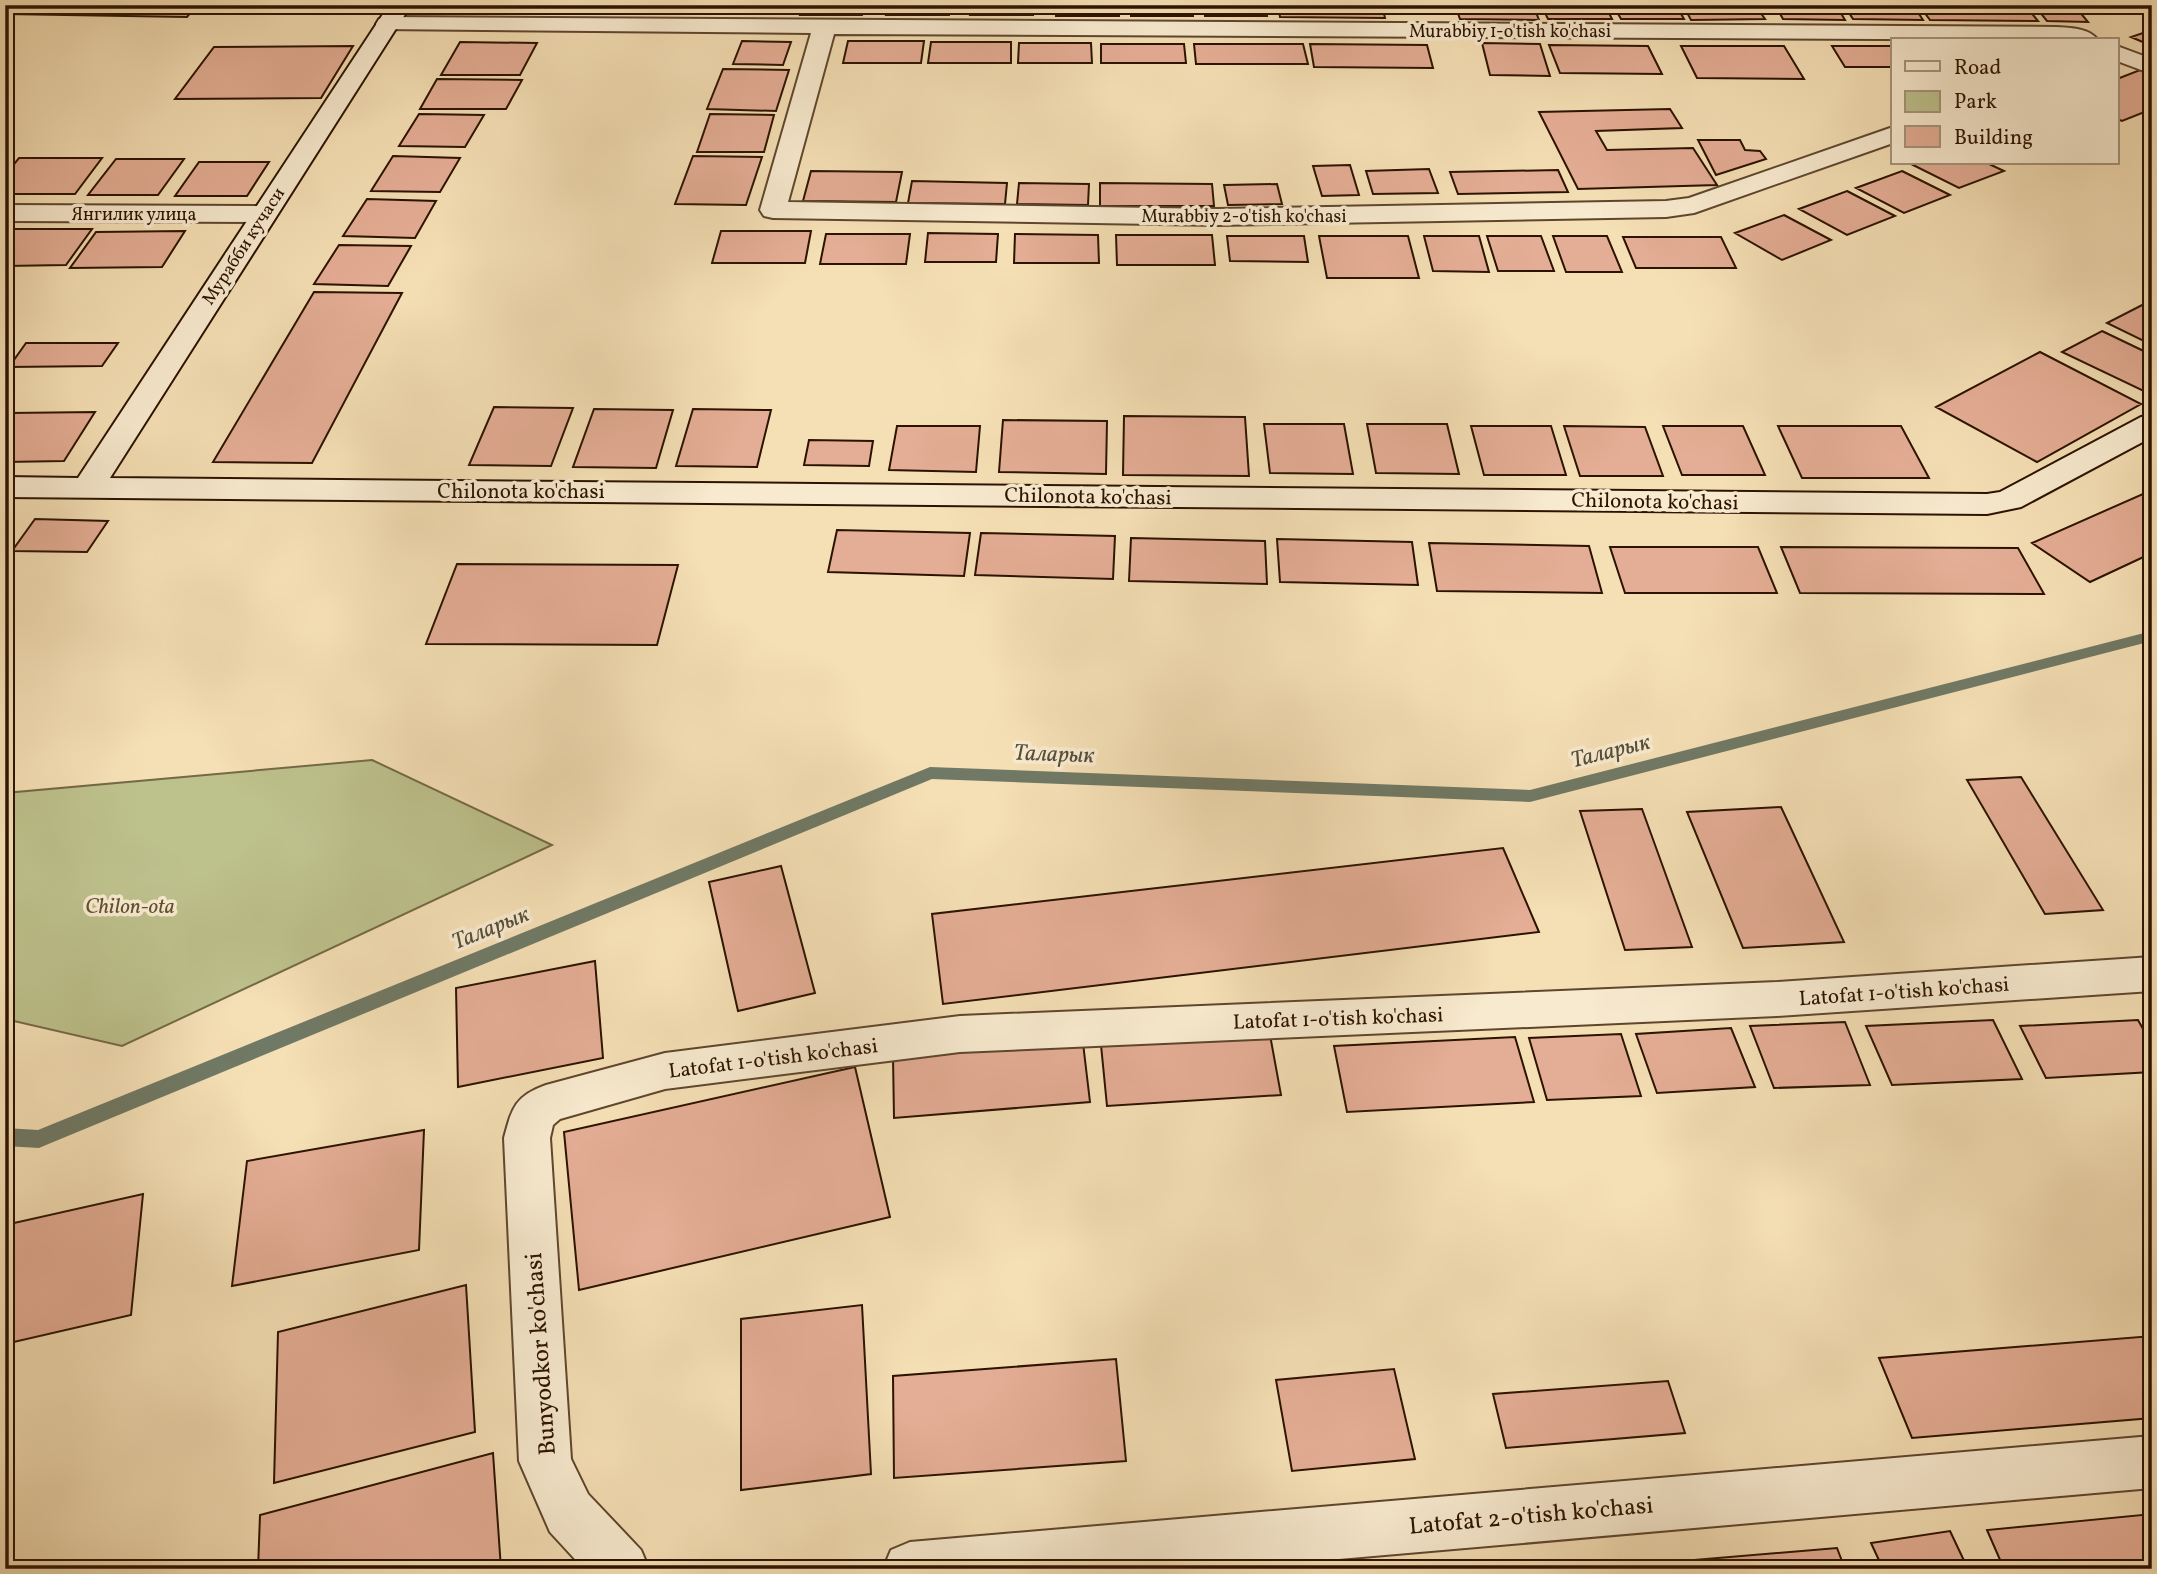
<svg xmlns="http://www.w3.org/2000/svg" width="2157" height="1574" viewBox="0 0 2157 1574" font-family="Vollkorn,serif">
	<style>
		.green { fill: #bdc18c; stroke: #746a46; stroke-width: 2 }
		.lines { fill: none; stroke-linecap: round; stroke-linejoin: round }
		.stream { fill: #707965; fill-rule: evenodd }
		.building { fill: #e4ad95; stroke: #2c1300; stroke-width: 2 }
		.street-casing { stroke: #5e462d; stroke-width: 4 }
		.secondary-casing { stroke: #2c1300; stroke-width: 4 }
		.street { fill: #f8eacf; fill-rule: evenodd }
		.secondary { fill: #f8eacf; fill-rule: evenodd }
		.labels { text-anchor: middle; stroke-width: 7; stroke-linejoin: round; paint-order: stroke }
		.far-street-label { font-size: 18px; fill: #2c1300; stroke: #f8eacf }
		.street-label { font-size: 21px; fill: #2c1300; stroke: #f8eacf }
		.park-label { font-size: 21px; font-style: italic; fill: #5f5031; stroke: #f8eacf }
		.water-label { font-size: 23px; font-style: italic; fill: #544e3b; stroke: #f8eacf }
		.near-street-label { font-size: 24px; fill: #2c1300; stroke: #f8eacf }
	</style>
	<rect width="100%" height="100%" fill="#f5dfb5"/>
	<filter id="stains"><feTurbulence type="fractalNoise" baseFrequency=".00286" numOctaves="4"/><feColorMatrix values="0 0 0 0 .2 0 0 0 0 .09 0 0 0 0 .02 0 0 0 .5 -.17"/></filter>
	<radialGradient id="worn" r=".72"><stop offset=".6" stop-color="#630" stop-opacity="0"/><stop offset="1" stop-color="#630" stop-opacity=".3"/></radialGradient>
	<path class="green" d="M372 760 552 845 122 1046 5 1019V793Z"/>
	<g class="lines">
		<path class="stream" d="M2152 631V641L1530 802 932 779 46 1145 39 1148 5 1146V1128L38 1130 930 767 1530 790Z"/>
	</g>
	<path class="building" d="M5 5H197L187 17 5 14Z
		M474 5H554L550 13H470Z
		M568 5H629L626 13 565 12Z
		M643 5H704L702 13H640Z
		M728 5H789L787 14H725Z
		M803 5H864L862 15H800Z
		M888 5H950L949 15H886Z
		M972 5H1033V15H970Z
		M1057 5H1118L1119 16H1056Z
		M1131 5H1192L1193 16H1131Z
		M1204 5H1265L1267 16H1205Z
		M1278 5H1382L1385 18 1280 17Z
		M1455 5H1533L1539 20 1460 19Z
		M1541 5H1605L1612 19H1548Z
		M1613 5H1676L1684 19H1621Z
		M1683 5H1755L1765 19 1691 20Z
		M1775 5H1836L1845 20 1783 19Z
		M1844 5H1913L1923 20 1853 19Z
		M1919 5H2025L2038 21 1930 20Z
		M2034 5H2074L2088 22 2047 21Z
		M2152 30V46L2131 37Z
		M742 41 791 42 783 65 733 64Z
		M848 41H924L921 63H843Z
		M460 42 537 43 520 75H441Z
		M931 42H1011V63H928Z
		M1019 43H1091L1092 63H1018Z
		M1482 43 1540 44 1550 76 1490 75Z
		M1101 44H1184L1186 63H1101Z
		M1194 44H1303L1308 64H1196Z
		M1310 44 1427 45 1433 68 1314 67Z
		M1549 45 1648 46 1662 74 1560 73Z
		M353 46 321 98 175 99 214 47Z
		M1681 46H1784L1804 79 1697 78Z
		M1832 46H1893V67H1845Z
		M723 69 789 70 776 111 707 109Z
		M2140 70 2152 75V109L2122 121 2117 119V79Z
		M437 79 522 80 506 109H420Z
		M1670 109 1682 128 1596 131 1607 150 1693 148 1717 185 1578 189 1539 112Z
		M419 114 484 115 465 147 399 146Z
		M710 114 774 115 764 152H697Z
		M1698 140H1740L1745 150 1760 151 1766 159 1716 175Z
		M393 156 460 158 440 192 371 191Z
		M693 156 762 157 746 205 675 204Z
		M19 158H102L75 194H5V175Z
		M116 159H184L158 195H88Z
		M199 162H269L247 196H175Z
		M1915 163H1987L2004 171 1959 188 1911 164Z
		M1350 165 1359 195 1322 196 1313 166Z
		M1429 169 1438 193 1373 194 1366 171Z
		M1558 170 1568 192 1458 194 1450 172Z
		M811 171 902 172 896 202 803 201Z
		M1902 171 1950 195 1904 213 1856 188Z
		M912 181 1007 183 1005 204 908 203Z
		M1019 183 1089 184 1088 205 1017 204Z
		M1100 183 1212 184 1214 206H1100Z
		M1277 184 1282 204 1228 205 1224 185Z
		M1847 191 1895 216 1847 235 1799 209Z
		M367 199 436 201 415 238 343 236Z
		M1784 215 1831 240 1782 260 1735 233Z
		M5 229H92L66 265 5 266Z
		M185 231 162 267 70 268 96 232Z
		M721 231H811L805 263H712Z
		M928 233 998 234 996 262H925Z
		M826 234H910L906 264H820Z
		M1015 234 1098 235 1099 263H1014Z
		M1116 235H1212L1215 265H1117Z
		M1227 236H1304L1308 262 1230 261Z
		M1319 236H1408L1419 278H1327Z
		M1424 236H1479L1489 272 1433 271Z
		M1487 236H1541L1554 271H1498Z
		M1553 236H1607L1622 272H1566Z
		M1623 237H1721L1736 268H1636Z
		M339 245 411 246 388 286 314 284Z
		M314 292 402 293 312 463 213 462Z
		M2152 300V345L2107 323Z
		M2102 331 2152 355V395L2062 352Z
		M26 343H118L102 366 9 367Z
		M2040 352 2141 404 2037 462 1936 407Z
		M494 407 573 408 551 466 469 465Z
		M594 409 673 410 656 468 573 467Z
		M693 409 771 410 757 467 676 466Z
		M95 412 64 461 5 462V417L9 413Z
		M1124 416 1245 417 1249 476 1123 475Z
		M1003 420 1107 421 1106 474 999 472Z
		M1264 424H1344L1353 474 1270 473Z
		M1367 424H1447L1459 474 1376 473Z
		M897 426H980L976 472 889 470Z
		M1471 426H1551L1566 475H1484Z
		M1564 426 1645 427 1663 476H1580Z
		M1663 426H1743L1765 475H1682Z
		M1778 426H1901L1929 478H1802Z
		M809 440 873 441 869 466 804 465Z
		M2152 490V553L2090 582 2032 543Z
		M35 519 108 521 87 552 12 551Z
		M837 530 970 533 964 576 828 572Z
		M981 533 1115 536 1113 579 975 575Z
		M1131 538 1265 541 1267 584 1129 581Z
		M1277 539 1412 542 1418 585 1280 582Z
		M1429 543 1589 546 1602 593 1437 591Z
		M1610 547H1758L1777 593H1625Z
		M1781 547 2018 548 2044 594 1800 593Z
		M457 564 678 565 657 645 426 644Z
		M2021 777 2103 910 2045 914 1967 780Z
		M1781 807 1844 942 1743 948 1687 812Z
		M1642 809 1692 947 1625 950 1580 811Z
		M1503 848 1539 932 943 1004 932 914Z
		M781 866 815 993 738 1011 709 882Z
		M595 961 603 1058 458 1087 456 988Z
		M1993 1020 2022 1079 1892 1085 1866 1026Z
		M2138 1020 2152 1045V1072L2046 1078 2020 1026Z
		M1845 1022 1870 1085 1774 1088 1750 1026Z
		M1731 1028 1755 1087 1657 1093 1636 1034Z
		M1621 1034 1641 1096 1547 1100 1529 1038Z
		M1270 1035 1281 1095 1107 1106 1101 1045Z
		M1515 1037 1534 1102 1347 1112 1334 1046Z
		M1083 1043 1090 1102 894 1118 893 1057Z
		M855 1067 890 1217 579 1290 564 1132Z
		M424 1130 419 1250 232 1286 247 1161Z
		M143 1194 131 1315 5 1344V1225Z
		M466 1285 475 1432 274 1483 278 1332Z
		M862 1305 871 1474 741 1490V1319Z
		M2152 1336V1418L1912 1438 1879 1358Z
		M1116 1359 1126 1461 894 1478 893 1376Z
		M1394 1369 1415 1459 1292 1471 1276 1380Z
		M1668 1381 1685 1433 1506 1448 1493 1394Z
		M493 1453 501 1569H258L260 1515Z
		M2152 1514V1569H2004L1987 1530Z
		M1950 1531 1968 1569H1883L1871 1543Z
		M1837 1548 1845 1569H1587Z"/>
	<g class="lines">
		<g class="street-casing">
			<path id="street" d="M387 17 2057 27C2071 28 2089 28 2098 40L834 34 788 202 1218 209 1666 201 1689 198 1893 127V143L1694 213 1666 217 1218 225 773 218 764 216 760 210 811 33 379 29 376 24 379 19Z
				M2117 46 2152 59V74L2117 61Z
				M5 205 263 206 272 208 276 214 272 220 263 222 5 221Z
				M2152 957V991L1777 1016 960 1052 665 1089 560 1119 553 1125 550 1138 571 1459 588 1494 641 1550 649 1569H584L550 1532 519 1461 504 1138C512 1108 515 1096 546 1085L665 1053 960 1016 1777 982Z
				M2152 1436V1488L1225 1569H883L891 1550 910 1542Z"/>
		</g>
		<g class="secondary-casing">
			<path id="secondary" d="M389 5H411L110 478 1987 494 2000 492 2141 417 2152 415V437L2021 507 1987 514 5 497V477L78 478Z"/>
		</g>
		<use href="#street" class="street"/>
		<use href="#secondary" class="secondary"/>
	</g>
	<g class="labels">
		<g class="far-street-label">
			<text x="1510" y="37">Murabbiy 1-o'tish ko'chasi</text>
			<text x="134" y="220">Янгилик улица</text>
			<text x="1244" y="222">Murabbiy 2-o'tish ko'chasi</text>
			<text transform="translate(243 246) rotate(-57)" y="6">Мурабби кучаси</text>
		</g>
		<g class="street-label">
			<text x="521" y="498">Chilonota ko'chasi</text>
			<text transform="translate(1088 496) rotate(1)" y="7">Chilonota ko'chasi</text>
			<text transform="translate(1655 501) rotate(1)" y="7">Chilonota ko'chasi</text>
			<text transform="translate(1904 991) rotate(-4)" y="7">Latofat 1-o'tish ko'chasi</text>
			<text transform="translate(1338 1018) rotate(-2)" y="7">Latofat 1-o'tish ko'chasi</text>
			<text transform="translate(773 1058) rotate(-7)" y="7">Latofat 1-o'tish ko'chasi</text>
		</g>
		<g class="park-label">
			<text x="130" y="913">Chilon-ota</text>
		</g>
		<g class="water-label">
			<text transform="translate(1610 750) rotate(-14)" y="8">Таларык</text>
			<text transform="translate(1054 753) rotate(2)" y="8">Таларык</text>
			<text transform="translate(490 927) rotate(-22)" y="8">Таларык</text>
		</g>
		<g class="near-street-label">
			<text transform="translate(540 1354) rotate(-94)" y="8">Bunyodkor ko'chasi</text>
			<text transform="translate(1531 1515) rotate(-5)" y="8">Latofat 2-o'tish ko'chasi</text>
		</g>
	</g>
	<rect width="2157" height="1574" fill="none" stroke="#f5dfb5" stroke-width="28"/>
	<rect x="7" y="7" width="2143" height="1560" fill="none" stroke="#2c1300" stroke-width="3.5"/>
	<rect x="14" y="14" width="2129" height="1546" fill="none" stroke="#2c1300" stroke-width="2"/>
	<rect x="1891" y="38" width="228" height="126" fill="#f8eacf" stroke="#a6947c" stroke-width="2"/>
	<rect x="1905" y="61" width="35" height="10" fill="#f8eacf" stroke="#a6947c" stroke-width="2"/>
	<text x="1954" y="74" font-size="21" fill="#2c1300">Road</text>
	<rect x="1905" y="91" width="35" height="21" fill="#bdc18c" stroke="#a6947c" stroke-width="2"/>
	<text x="1954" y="108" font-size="21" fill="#2c1300">Park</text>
	<rect x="1905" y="126" width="35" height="21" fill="#e4ad95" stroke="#a6947c" stroke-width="2"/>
	<text x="1954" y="144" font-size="21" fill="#2c1300">Building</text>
	<rect width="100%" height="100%" filter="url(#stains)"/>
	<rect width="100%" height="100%" fill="url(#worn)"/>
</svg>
